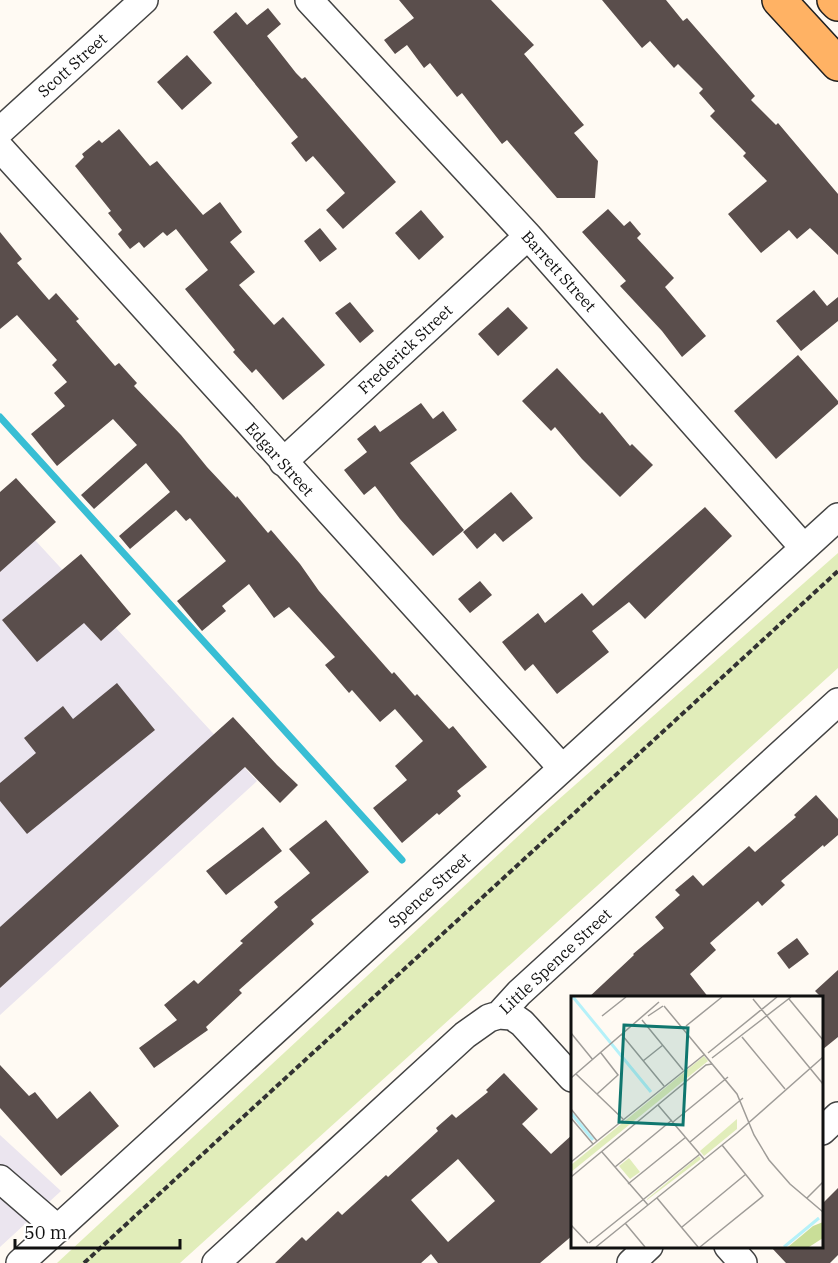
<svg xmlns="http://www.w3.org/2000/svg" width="838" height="1263" viewBox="0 0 838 1263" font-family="'IBM Plex Serif',serif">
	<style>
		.industrial { fill: #ebe5ef }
		.green { fill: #e1edba }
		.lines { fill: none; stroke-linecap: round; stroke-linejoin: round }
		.stream { stroke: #38bed4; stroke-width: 7 }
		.building { fill: #5a4e4c; fill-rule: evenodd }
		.minor-casing { stroke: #434343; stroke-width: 30 }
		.major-casing { stroke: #212121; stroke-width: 36 }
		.path { stroke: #323232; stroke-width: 4; stroke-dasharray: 6 3; stroke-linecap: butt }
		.minor { stroke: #fff; stroke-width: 27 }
		.major { stroke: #ffb264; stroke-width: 33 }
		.labels { text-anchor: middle; stroke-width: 6; stroke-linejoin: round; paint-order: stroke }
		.street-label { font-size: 16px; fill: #101010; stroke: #fff }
		.inset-river { fill: none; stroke: #b5f1f9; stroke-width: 3 }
		.inset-road { fill: none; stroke: #9f9c98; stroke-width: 1.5 }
		.view { fill: #0f766e; fill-opacity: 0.15; stroke: #0f766e; stroke-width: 3 }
		.inset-edge { fill: none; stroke: #101010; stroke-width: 3 }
	</style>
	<rect width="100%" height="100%" fill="#fffaf3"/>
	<path class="industrial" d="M0 502 257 781 0 1015Z
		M0 1135 61 1191 0 1247Z"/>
	<path class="green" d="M838 553V668L180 1263H57L541 815Z"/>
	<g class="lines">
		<path class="stream" d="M0 417 402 860"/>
	</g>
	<path class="building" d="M399 0H491L534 45 524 54 584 125 574 133 598 161 595 198H557L507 140 502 144 462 93 457 97 430 63 424 68 407 45 395 54 384 40 414 18Z
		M602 0H666L683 21 687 18 755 96 751 100 776 125 778 123 838 194V255L810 228 797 239 789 230 761 253 728 214 767 181 743 156 746 153 710 116 715 111 699 93 703 89 678 64 674 68 650 41 642 48Z
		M268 8 281 24 267 36 296 73 302 79 305 77 396 182 343 229 326 210 345 193 313 156 306 162 291 143 298 137 213 32 236 12 247 25Z
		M187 55 212 83 182 110 157 82Z
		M119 129 150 166 157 161 203 215 220 202 242 232 230 242 255 272 239 285 274 325 283 317 325 365 283 400 256 369 252 373 233 352 235 350 185 289 208 270 176 229 167 236 163 232 144 248 139 242 130 249 118 234 122 230 108 213 111 211 75 166 84 157 82 154 99 140 102 143Z
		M608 209 624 226 630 221 641 234 637 238 674 278 665 287 706 336 682 357 662 331 620 286 626 281 582 232Z
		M421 210 444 237 419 260 395 233Z
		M320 228 337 249 320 262 304 241Z
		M0 232 22 259 17 263 49 300 56 293 79 319 76 321 115 366 119 363 137 383 134 386 181 435 207 467 236 498 237 496 268 533 271 530 300 564 319 591 392 674 394 672 415 696 417 694 449 729 453 726 487 767 457 791 461 796 439 815 437 813 402 843 373 808 407 780 395 766 423 741 395 709 380 722 352 690 349 693 325 665 335 657 289 607 274 618 249 584 222 606 226 611 202 631 177 601 226 561 190 518 186 521 176 510 130 549 119 536 170 492 146 463 94 509 81 495 137 445 113 419 57 466 31 434 65 406 54 393 67 382 52 365 57 360 17 315 0 329Z
		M814 290 827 306 838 297V321L801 351 776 321Z
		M350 302 374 331 360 343 335 313Z
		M508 307 528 328 498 356 478 334Z
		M798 355 838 401V404L776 459 734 411Z
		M557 368 600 414 602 412 630 446 632 444 653 465 620 497 582 459 555 427 551 431 522 401Z
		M421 403 433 419 443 411 457 430 410 463 464 530 433 556 400 519 375 486 364 495 344 470 367 452 357 439 375 425 380 432Z
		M16 478 56 522 0 572V492Z
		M511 492 533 518 503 542 495 533 477 549 463 532Z
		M705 507 732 536 645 619 629 602 592 631 609 652 557 694 533 664 525 671 502 642 538 613 545 623 582 593 593 606Z
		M81 554 131 614 101 641 84 623 37 662 2 620Z
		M480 581 492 595 470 613 458 599Z
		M117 683 155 730 27 834 0 801V783L36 753 24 738 63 706 73 719Z
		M233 717 277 765 298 785 280 803 245 767 0 988V927Z
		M816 795 838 819V835L824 847 823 845 781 881 785 885 762 906 758 901 710 943 716 950 690 974 709 998H588L634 955 633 954 664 928 655 917 680 895 675 890 693 875 703 886 749 846 755 852 796 817 794 815Z
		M326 820 369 872 311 920 314 924 239 990 242 993 206 1027 208 1030 154 1068 139 1048 177 1020 164 1005 194 980 198 984 243 943 240 941 278 907 274 902 310 873 289 849Z
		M263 827 282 851 226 895 206 871Z
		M797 938 809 954 789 969 777 953Z
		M838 970V1037L822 1050V998L815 991Z
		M0 1065 29 1096 35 1092 57 1119 90 1091 119 1126 61 1176 0 1108Z
		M504 1073 538 1109 522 1124 551 1154 573 1134V1235L540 1263H438L431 1254 421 1263H275L302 1237 306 1241 338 1211 342 1215 386 1175 388 1177 438 1131 436 1128 452 1114 456 1118 488 1092 486 1090ZM458 1159 495 1201 448 1242 411 1200Z
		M838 1188V1255L830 1263H786L770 1246H822V1204Z"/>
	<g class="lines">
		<g class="minor-casing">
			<path id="minor" d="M309 0 528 236 804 548
				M0 131 144 0
				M0 148 562 768
				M283 462 528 236
				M499 1015 512 1016 522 1023 572 1078
				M822 1131 838 1116
				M0 1179 58 1229
				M728 1246 743 1263
				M20 1263 838 517
				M216 1263 465 1035 489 1018 499 1015 519 993 838 702
				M631 1263 649 1246"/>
		</g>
		<g class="major-casing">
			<path id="major" d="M779 0 838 64
				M834 0 838 4"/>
		</g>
		<path class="path" d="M84 1263 838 571"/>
		<use href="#minor" class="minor"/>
		<use href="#major" class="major"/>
	</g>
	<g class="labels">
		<g class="street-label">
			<text transform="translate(72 65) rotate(-42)" y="6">Scott Street</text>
			<text transform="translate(559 271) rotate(48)" y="6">Barrett Street</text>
			<text transform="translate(405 349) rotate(-43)" y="6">Frederick Street</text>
			<text transform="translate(280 459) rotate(48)" y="6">Edgar Street</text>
			<text transform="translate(429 890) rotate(-42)" y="6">Spence Street</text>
			<text transform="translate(555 961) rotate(-43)" y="6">Little Spence Street</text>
		</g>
	</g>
	<g transform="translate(571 996)">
		<rect width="252" height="252" fill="#fffaf3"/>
		<path d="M133 60 137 65 0 176V169ZM166 123V133L133 160 129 155ZM128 160 130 163 76 204V203ZM58 162 69 176 59 183 48 170Z" fill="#e1edba"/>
		<path d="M252 226V242L238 251H217L242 230Z" fill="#c9de98"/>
		<path class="inset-river" d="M2 1 80 96M0 117 22 144M213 251 248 222"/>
		<path class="inset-road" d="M182 3 252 88M218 3 252 44M93 10 166 98 183 139 198 164 219 188 252 216M31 20 55 1M77 20 92 10M71 24 112 74M115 30 151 1M0 37 22 64M51 39 93 90M171 41 214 93M137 57 206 1M141 62 220 1M72 65 92 49M5 78 52 123M0 82 88 6M26 98 47 79 30 57M87 109 133 163M0 113 26 145M0 122 22 148M102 126 157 81M119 146 172 102M31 156 77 209M0 166 134 58M44 171 101 124M0 181 135 69 141 68M57 188 115 141M86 202 127 251M236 202 252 186M54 227 74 251M0 229 17 247M111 231 175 178M18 247 129 158M25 251 166 137 252 61M129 251 192 200 151 149"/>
		<path class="view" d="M53 29 117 32 112 129 48 126Z"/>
		<rect width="252" height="252" class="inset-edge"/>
	</g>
	<path d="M15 1239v9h165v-9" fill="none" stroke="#101010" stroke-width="3"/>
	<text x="24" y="1239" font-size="18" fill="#101010" stroke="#ffffff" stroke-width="4.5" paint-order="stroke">50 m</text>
</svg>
